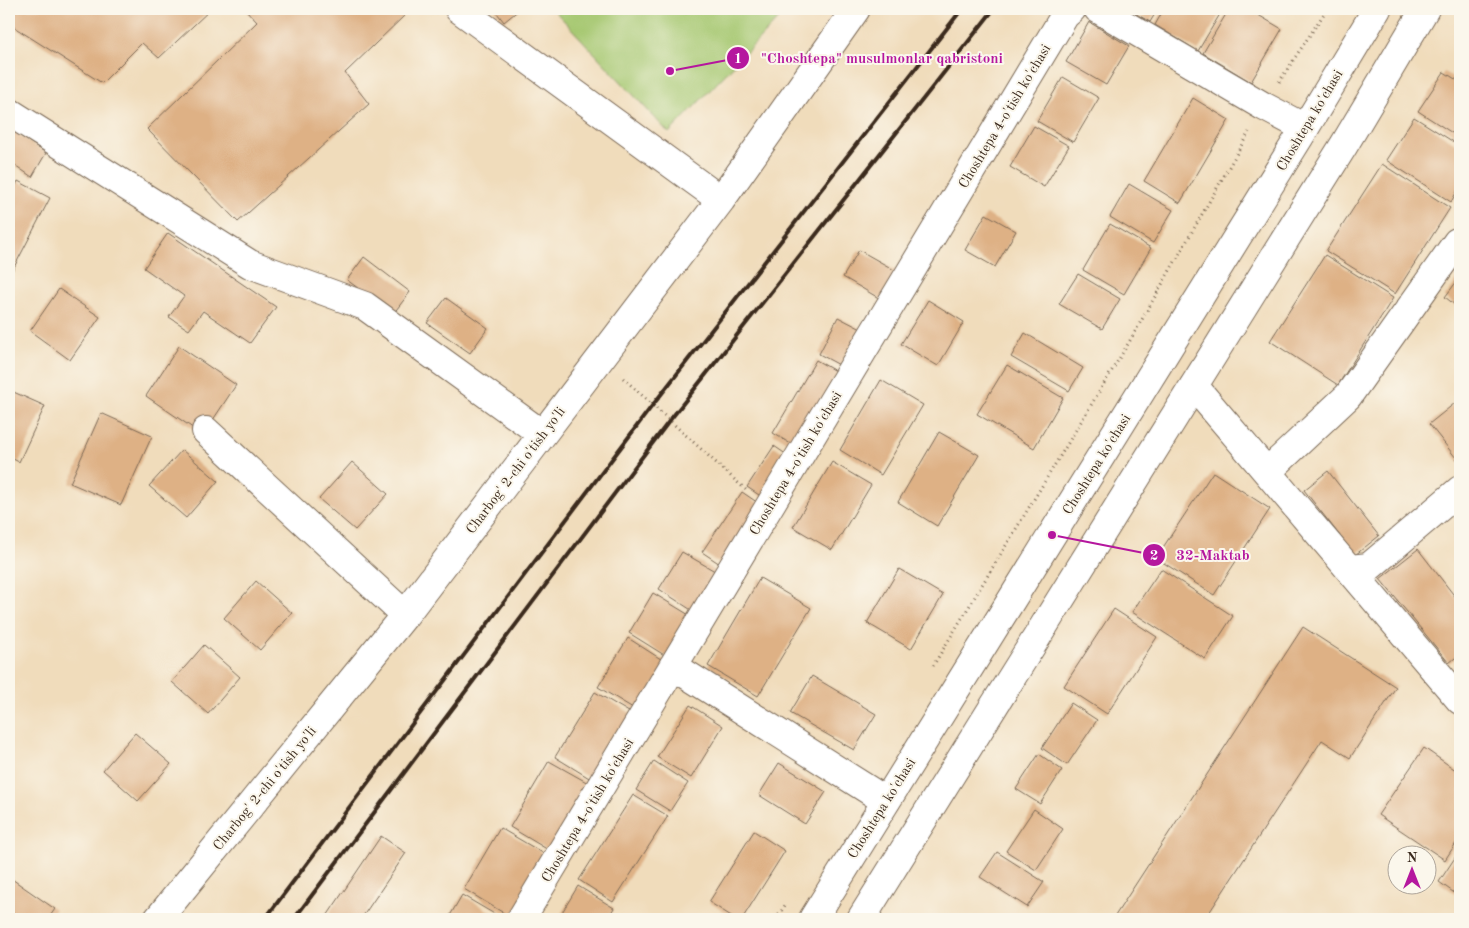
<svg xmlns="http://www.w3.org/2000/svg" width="1469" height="928" viewBox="0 0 1469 928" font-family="'Old Standard TT',serif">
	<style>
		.green { fill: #a6c871; stroke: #707948 }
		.building { fill: #deb185 }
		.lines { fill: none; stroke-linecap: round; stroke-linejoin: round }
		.minor-casing { stroke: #7a6855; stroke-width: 30 }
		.major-casing { stroke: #7a6855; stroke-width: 30 }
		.path { stroke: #7a6855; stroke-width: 3; stroke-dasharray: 1 4; stroke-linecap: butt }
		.minor { stroke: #fff; stroke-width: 28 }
		.major { stroke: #fff; stroke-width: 28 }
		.rail { stroke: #3b2a1e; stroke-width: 4 }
		.labels { text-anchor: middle; stroke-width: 4; stroke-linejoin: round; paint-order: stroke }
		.street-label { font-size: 14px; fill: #3b2a1e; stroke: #fbf7ec }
		.leader { fill: none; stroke: #b5179e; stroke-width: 2 }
		.callout-dot { fill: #b5179e; stroke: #fbf7ec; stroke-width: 2 }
		.mark-label { font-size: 15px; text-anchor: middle; font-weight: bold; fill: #fff }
		.callout-label { font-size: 15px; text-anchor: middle; font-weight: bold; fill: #b5179e; stroke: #fbf7ec; stroke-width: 4; stroke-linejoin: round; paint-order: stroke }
	</style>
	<rect width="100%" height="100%" fill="#fbf7ec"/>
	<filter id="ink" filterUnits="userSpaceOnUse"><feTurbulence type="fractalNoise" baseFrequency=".02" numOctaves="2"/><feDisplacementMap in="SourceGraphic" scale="10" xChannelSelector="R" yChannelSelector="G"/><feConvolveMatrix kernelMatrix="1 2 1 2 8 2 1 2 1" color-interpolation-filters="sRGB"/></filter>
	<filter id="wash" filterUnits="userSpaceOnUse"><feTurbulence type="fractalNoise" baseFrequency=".0096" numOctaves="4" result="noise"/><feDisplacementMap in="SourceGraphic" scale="20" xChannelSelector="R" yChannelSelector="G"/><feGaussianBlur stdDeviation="1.12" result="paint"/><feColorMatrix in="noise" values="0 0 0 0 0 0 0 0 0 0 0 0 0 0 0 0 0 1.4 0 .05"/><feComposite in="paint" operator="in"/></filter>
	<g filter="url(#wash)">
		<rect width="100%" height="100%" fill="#f0dcbb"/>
		<path class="green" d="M553 9H788L669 133Z"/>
		<g id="blocks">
			<path class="building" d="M17 9H211L159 58 142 43 102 83 9 24V18Z
				M245 9H396L406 14 345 73 369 104 238 222 147 129 257 22Z
				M494 9H520L504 22Z
				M1128 9H1158L1150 22Z
				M1164 9H1223L1198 51 1155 25Z
				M1229 9H1248L1282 29 1251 82 1203 53Z
				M1089 22 1129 46 1106 85 1066 62Z
				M1444 72 1460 82V138L1418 111Z
				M1063 77 1099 98 1073 142 1037 121Z
				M1193 98 1229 120 1180 203 1144 181Z
				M1414 117 1460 146V186L1451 202 1386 160Z
				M1034 126 1069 146 1044 187 1010 167Z
				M9 128 46 153 32 177 9 161Z
				M1382 164 1450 208 1395 294 1326 251Z
				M18 181 50 198 9 277V198Z
				M1129 184 1173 210 1153 243 1110 217Z
				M986 214 1016 231 995 267 965 250Z
				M1110 224 1151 248 1124 294 1083 270Z
				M168 233 276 307 250 343 203 311 189 330 169 317 184 296 144 268Z
				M859 250 898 272 882 300 843 277Z
				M1325 255 1393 298 1338 385 1270 341Z
				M364 257 410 292 393 314 347 280Z
				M1078 274 1120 299 1102 329 1059 304Z
				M1460 277V309L1445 297Z
				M59 289 100 317 70 360 30 331Z
				M446 298 488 328 470 353 427 323Z
				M928 300 964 322 938 366 901 344Z
				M838 317 865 331 845 368 819 354Z
				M1025 333 1083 368 1069 391 1011 357Z
				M179 346 236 385 203 435 146 396Z
				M816 360 842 375 799 449 773 433Z
				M1007 365 1063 398 1034 448 977 414Z
				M881 380 923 405 881 475 840 450Z
				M9 390 45 406 19 462 9 457Z
				M1460 399V463L1429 424Z
				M101 413 152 436 121 505 70 483Z
				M939 432 979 455 937 526 898 502Z
				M774 446 796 461 768 501 747 487Z
				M182 450 218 481 186 518 149 486Z
				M352 462 388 494 355 530 319 499Z
				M832 462 871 485 832 550 793 527Z
				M1328 471 1379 536 1355 555 1304 490Z
				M1213 472 1270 509 1214 595 1156 558Z
				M742 492 764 507 723 566 702 552Z
				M1418 549 1460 603V654L1449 663 1380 579Z
				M682 552 720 574 696 613 659 589Z
				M899 569 943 595 911 649 867 623Z
				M1161 569 1233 616 1205 659 1132 612Z
				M760 578 811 608 758 696 708 666Z
				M256 581 292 613 260 650 224 618Z
				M653 593 694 618 669 658 629 633Z
				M1114 609 1157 637 1107 714 1064 686Z
				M1303 627 1396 687 1350 758 1322 740 1205 919H1113Z
				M628 638 667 663 638 711 598 687Z
				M204 645 240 677 208 714 172 682Z
				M812 676 876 714 854 750 790 713Z
				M595 692 634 715 594 781 555 757Z
				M1071 703 1097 720 1067 765 1042 748Z
				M690 705 723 726 691 778 657 757Z
				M135 733 171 764 138 801 103 770Z
				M1424 748 1460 773V837L1445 860 1378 815Z
				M1039 754 1062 770 1040 804 1016 789Z
				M549 761 590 784 550 851 510 827Z
				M654 761 688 783 670 811 636 790Z
				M779 763 826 792 805 824 759 795Z
				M633 795 668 816 613 902 579 880Z
				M1034 809 1063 829 1036 870 1006 851Z
				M500 828 548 856 512 918 464 889Z
				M754 831 785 851 742 919H736L709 902Z
				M381 836 406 853 361 919H325Z
				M1460 850V897L1439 882Z
				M997 852 1044 882 1027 907 980 877Z
				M9 877 55 909 48 919H21L9 910Z
				M578 886 614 908 607 919H558Z
				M462 895 503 919H448Z"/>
		</g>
	</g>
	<g filter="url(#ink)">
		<use href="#blocks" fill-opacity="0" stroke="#7a6855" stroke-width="1"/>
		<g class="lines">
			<g class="minor-casing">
				<path id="minor" d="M459 9 721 200
					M1098 9 1263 106 1305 128
					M9 112 250 264 365 306 542 434
					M1194 386 1460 700
					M206 431 405 615
					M1267 472 1348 396 1457 242
					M1350 569 1369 567 1460 490
					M673 666 886 801
					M158 919 405 615 721 200 856 9
					M521 919 1065 15 1072 9"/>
			</g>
			<g class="major-casing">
				<path id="major" d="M813 919 1305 128 1377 9
					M861 919 1344 145 1425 9"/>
			</g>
			<path class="path" d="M1279 82 1327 9
				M623 378 746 490
				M933 666 1128 344 1249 132
				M776 919 786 904"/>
			<use href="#minor" class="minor"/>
			<use href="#major" class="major"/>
			<path class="rail" d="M265 919 652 406 962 9
				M294 919 670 420 994 9"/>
		</g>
	</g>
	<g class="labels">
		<g class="street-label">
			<text transform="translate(1004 116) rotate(-59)" y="5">Choshtepa 4-o'tish ko'chasi</text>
			<text transform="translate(1309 120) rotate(-59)" y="5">Choshtepa ko'chasi</text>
			<text transform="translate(795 463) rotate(-59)" y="5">Choshtepa 4-o'tish ko'chasi</text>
			<text transform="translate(1096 464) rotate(-58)" y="5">Choshtepa ko'chasi</text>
			<text transform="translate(515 470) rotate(-53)" y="5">Charbog' 2-chi o'tish yo'li</text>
			<text transform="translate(264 788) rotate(-51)" y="5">Charbog' 2-chi o'tish yo'li</text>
			<text transform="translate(881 808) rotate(-58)" y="5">Choshtepa ko'chasi</text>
			<text transform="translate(587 810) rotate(-59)" y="5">Choshtepa 4-o'tish ko'chasi</text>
		</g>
	</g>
	<path class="leader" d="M670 71L738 58M1052 535L1154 555"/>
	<g class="callout-dot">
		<circle cx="670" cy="71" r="5"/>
		<circle cx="1052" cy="535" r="5"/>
		<circle cx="738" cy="58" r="12"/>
		<circle cx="1154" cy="555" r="12"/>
	</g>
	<g class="mark-label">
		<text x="738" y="63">1</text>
		<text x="1154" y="560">2</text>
	</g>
	<g class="callout-label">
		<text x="882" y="63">"Choshtepa" musulmonlar qabristoni</text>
		<text x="1213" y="560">32-Maktab</text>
	</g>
	<rect width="1469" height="928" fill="none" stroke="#fbf7ec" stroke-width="30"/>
	<g transform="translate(1412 870)"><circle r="24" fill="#fbf7ec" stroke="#aea59a"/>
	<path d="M0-4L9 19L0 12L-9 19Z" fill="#b5179e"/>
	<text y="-8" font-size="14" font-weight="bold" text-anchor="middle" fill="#3b2a1e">N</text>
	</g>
</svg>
